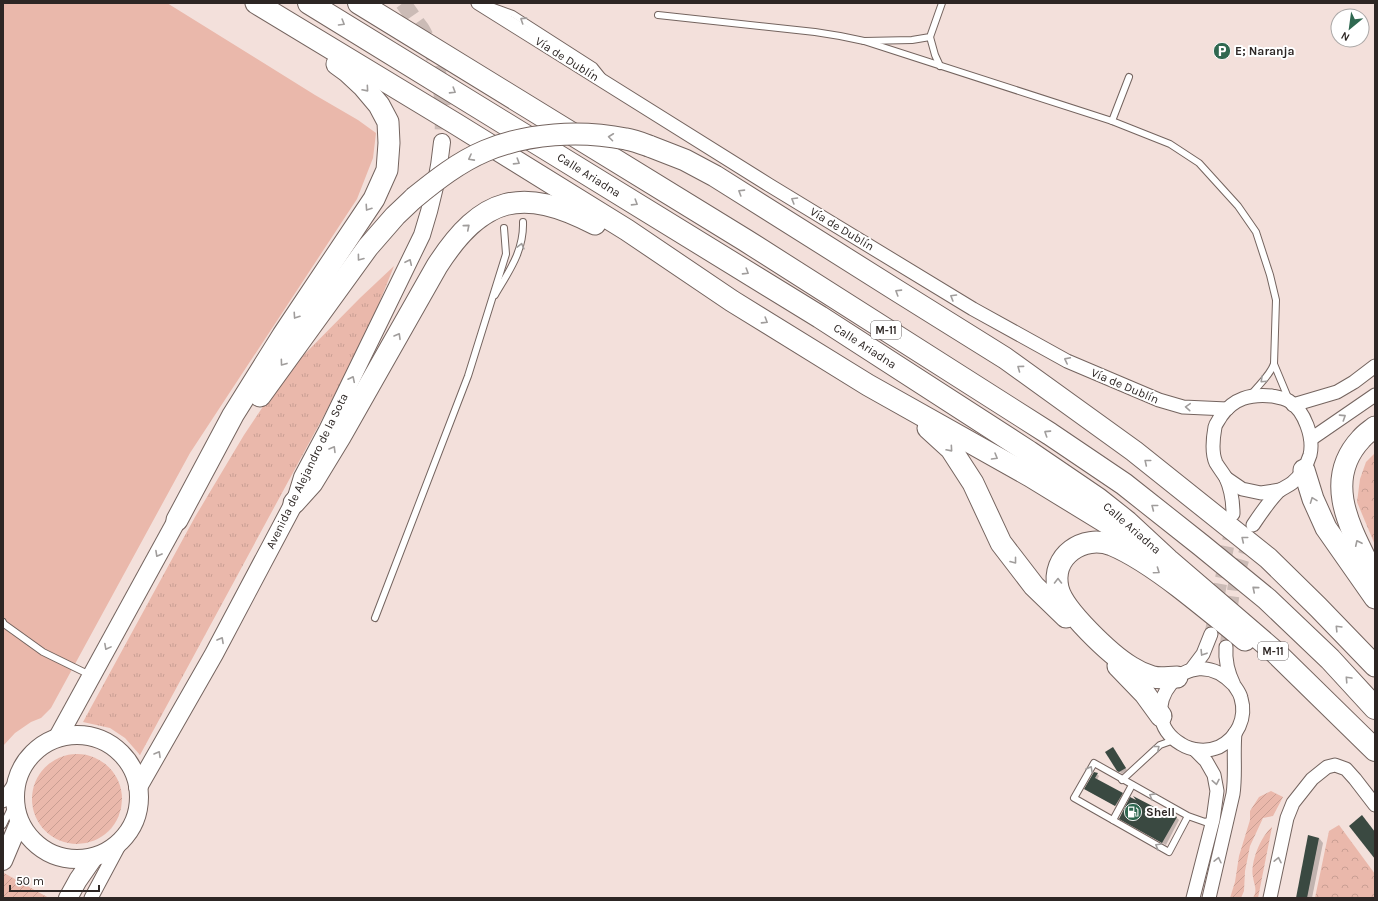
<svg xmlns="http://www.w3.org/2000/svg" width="1378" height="901" font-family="Karla,sans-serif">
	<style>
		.grass { fill: url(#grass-tufts) }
		.forest { fill: url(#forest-crowns) }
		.garden { fill: url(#garden-furrows) }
		.pitch { fill: #eab8ab }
		.shadow { fill: #0003 }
		.building { fill: #3a4941 }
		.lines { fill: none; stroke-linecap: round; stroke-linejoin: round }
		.minor-tunnel { stroke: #cbbbb6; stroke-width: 13; stroke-dasharray: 13 6; stroke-linecap: butt }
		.tertiary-tunnel { stroke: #cbbbb6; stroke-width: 16; stroke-dasharray: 16 8; stroke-linecap: butt }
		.service-casing { stroke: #74645f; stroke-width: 8 }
		.minor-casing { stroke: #74645f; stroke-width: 15 }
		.tertiary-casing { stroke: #74645f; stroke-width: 18 }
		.secondary-casing { stroke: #74645f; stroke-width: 20 }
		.trunk-casing { stroke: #74645f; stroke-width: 23 }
		.motorway-casing { stroke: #74645f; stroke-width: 24 }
		.service { stroke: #fff; stroke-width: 6 }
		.minor { stroke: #fff; stroke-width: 13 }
		.tertiary { stroke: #fff; stroke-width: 16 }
		.secondary { stroke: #fff; stroke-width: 18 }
		.trunk { stroke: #fff; stroke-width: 21 }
		.motorway { stroke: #fff; stroke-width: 22 }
		.trunk-bridge-casing { stroke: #74645f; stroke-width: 23; stroke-linecap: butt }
		.trunk-bridge { stroke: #fff; stroke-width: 21 }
		.oneway { stroke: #a09d9c }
		.labels { text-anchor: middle; stroke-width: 4; stroke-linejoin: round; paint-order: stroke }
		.shield { fill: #fff; stroke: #6c6766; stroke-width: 1 }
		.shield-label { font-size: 11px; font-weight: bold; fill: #2d2624 }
		.poi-label { font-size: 12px; font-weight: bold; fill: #2d2624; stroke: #fff; text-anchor: start }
		.street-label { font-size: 12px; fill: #2d2624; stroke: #fff }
	</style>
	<defs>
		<pattern id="grass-tufts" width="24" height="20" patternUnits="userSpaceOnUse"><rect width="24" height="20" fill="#eab8ab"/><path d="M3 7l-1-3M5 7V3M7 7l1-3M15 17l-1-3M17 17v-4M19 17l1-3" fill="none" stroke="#c99e93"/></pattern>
		<pattern id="forest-crowns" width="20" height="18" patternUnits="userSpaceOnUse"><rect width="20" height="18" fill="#eab8ab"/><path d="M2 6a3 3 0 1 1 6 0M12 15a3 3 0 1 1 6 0" fill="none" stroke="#c99e93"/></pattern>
		<pattern id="garden-furrows" width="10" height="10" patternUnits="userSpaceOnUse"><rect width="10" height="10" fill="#eab8ab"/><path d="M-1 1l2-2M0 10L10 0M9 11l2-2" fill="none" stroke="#c99e93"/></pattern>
	</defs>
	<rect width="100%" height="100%" fill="#f3e0db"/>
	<!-- grass -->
	<path class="grass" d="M394,266L374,316L328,408L140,755L125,738L110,728L83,722L195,517L244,435L284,375L360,298Z"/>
	<!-- forest -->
	<g class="forest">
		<path d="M1375,453V545L1357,502L1360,479L1366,462Z"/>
		<path d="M1339,825L1375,874V898H1315L1329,831Z"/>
	</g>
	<!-- garden -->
	<g class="garden">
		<circle cx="77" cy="799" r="45"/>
		<path d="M1271,791L1283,797L1273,816L1263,818L1250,846L1245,871L1244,891L1241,898H1230L1235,882L1239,856L1250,820V811L1259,797Z"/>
		<path d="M1272,827L1258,898H1253C1258,890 1254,885 1253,877C1250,862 1261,836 1272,827Z"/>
		<path d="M4,873L49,898H3Z"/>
	</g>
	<!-- pitch -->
	<path class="pitch" d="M3,3H167L315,95L358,120L376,133L373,158L357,199L190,453L51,708L41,718L31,722L15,733L3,746Z"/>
	<!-- shadow -->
	<g class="shadow">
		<path d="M1115,750L1127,770L1122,774L1118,770Z"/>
		<path d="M1097,774L1099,776L1097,780L1124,796L1118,807L1088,791Z"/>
		<path d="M1139,803L1176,817L1179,820L1166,845L1124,822Z"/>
		<path d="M1319,838L1323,843L1312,898H1297Z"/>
	</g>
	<!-- building -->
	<g class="building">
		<path d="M1113,747L1126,768L1119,772L1117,771L1105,752Z"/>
		<path d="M1094,772L1098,773L1095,778L1123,793L1115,806L1084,789Z"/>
		<path d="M1133,796L1162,811L1163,809L1177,817L1162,843L1119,819L1130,797L1136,800Z"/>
		<path d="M1362,815L1375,832V859L1349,826Z"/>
		<path d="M1308,835L1319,838L1307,898H1296Z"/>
	</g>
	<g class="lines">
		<!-- minor-tunnel -->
		<g class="minor-tunnel">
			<path d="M1211,634L1232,523"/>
			<path d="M1226,647L1234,587L1250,537"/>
		</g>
		<!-- tertiary-tunnel -->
		<path class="tertiary-tunnel" d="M403,3C409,11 415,20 421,28C441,61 445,104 442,142"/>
		<defs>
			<g id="service">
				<path d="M491,6L513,14L594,66L602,76"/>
				<path d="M658,15L815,32L840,36L864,41L912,40L930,37L942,3"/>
				<path d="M930,37L935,55L940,66"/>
				<path d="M864,41L1112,121L1170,144L1199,163L1238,206L1256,232L1270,275L1276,300L1274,364C1269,377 1258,385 1250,396"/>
				<path d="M1112,121L1129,77"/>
				<path d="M495,295C509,271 524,251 523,222"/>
				<path d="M1274,364L1289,400"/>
				<path d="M375,618L468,376L506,254L504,228"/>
				<path d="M3,622L4,624L43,652L90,675"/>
				<path d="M1122,780L1160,745L1174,740"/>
				<path d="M1188,816L1169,852L1074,798L1094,763L1188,816L1205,822L1213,820"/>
				<path d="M1113,820L1132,785"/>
				<path d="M3,825L14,802"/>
			</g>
			<g id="minor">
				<path d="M478,3L769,185L973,309L1067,361L1159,400L1183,407L1227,409"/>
				<path d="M1293,405L1337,392L1354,382L1375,366"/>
				<path d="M1311,439L1375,395"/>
				<path d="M1226,478L1242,489L1261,493L1280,490"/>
				<path d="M1233,514C1233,501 1231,489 1226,478C1223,473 1219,468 1216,463C1211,452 1213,438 1215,427C1216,423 1219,420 1221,416C1234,398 1250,394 1272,396C1277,397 1284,398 1289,401C1305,411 1314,438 1310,455C1307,465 1300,477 1292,483C1288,486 1283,488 1279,491C1269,501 1261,513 1253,525"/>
				<path d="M1226,647C1225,660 1228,673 1234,685C1237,690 1240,693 1241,698C1247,718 1237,738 1219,747C1207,752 1192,751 1181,744C1129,713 1188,635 1234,685"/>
				<path d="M1191,670L1203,654L1211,634"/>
				<path d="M3,801L15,783"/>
				<path d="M91,898L122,840"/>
				<path d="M1193,898L1213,820L1217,791L1214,775L1206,761L1195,750"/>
				<path d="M1209,898L1233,794C1236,774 1233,754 1235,733"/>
				<path d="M1270,898L1287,818L1293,803L1312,779L1327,767L1335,765L1346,769L1355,779L1375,805"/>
			</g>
			<path id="tertiary" d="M295,500L302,477L327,430L422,235C432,204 439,174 442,142"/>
			<g id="secondary">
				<circle cx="77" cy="797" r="62"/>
				<path d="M58,737L177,520"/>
				<path d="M138,787L214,654L294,503"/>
				<path d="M3,861L19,823"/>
				<path d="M68,898L78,880L94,857"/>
			</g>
			<g id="trunk">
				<path d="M256,3L456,124L627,230L732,301L868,385L1030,476L1146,547"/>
				<path d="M649,146L685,160L715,176L896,290L1005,358L1134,451L1268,558L1318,607L1375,666"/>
				<path d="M260,396L368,247L395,216L414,198"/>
				<path d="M1375,427C1370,431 1365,434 1361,439C1320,483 1354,534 1375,578"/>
				<path d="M928,428L951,449L973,483L1001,543L1034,586L1066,617"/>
				<path d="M1304,470L1313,499L1326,528L1375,598"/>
				<path d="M294,503L312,483L340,437L437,266C482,196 522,186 595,224"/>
				<path d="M177,520L233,415L283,335L374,199L387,170L389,143L388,122L379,105L363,86L348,72L337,64"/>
				<path d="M1118,666L1145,694L1161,716"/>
				<path d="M1177,677C1169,677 1161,679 1153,677C1146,675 1137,671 1131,667C1111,655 1063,610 1058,588C1051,556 1083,534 1112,545C1136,555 1158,571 1179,587C1201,604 1223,622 1245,640"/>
			</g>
			<g id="motorway">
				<path d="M309,3L820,317L1029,452L1098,499L1127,522L1168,560L1275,652L1375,750"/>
				<path d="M359,3L745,240L1050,434L1124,484L1201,545L1267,599L1330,659L1375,708"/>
			</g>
		</defs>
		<!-- service casing -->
		<use href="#service" class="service-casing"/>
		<!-- minor casing -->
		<use href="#minor" class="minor-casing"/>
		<!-- tertiary casing -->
		<use href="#tertiary" class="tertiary-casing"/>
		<!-- secondary casing -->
		<use href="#secondary" class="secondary-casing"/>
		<!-- trunk casing -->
		<use href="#trunk" class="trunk-casing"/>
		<!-- motorway casing -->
		<use href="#motorway" class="motorway-casing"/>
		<!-- service -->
		<use href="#service" class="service"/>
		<!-- minor -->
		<use href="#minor" class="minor"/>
		<!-- tertiary -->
		<use href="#tertiary" class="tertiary"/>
		<!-- secondary -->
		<use href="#secondary" class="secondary"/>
		<!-- trunk -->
		<use href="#trunk" class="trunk"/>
		<!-- motorway -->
		<use href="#motorway" class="motorway"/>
		<defs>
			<path id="trunk-bridge" d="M414,198C436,180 459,162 485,151C528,133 580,130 626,139C633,140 641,143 649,146"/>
		</defs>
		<!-- trunk-bridge casing -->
		<use href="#trunk-bridge" class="trunk-bridge-casing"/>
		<!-- trunk-bridge -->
		<use href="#trunk-bridge" class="trunk-bridge"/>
	</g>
	<!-- one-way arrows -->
	<defs><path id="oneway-chevron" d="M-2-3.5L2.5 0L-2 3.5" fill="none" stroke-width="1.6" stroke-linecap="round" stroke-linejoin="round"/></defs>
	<g class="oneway">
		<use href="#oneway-chevron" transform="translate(523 20) rotate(-147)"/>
		<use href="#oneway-chevron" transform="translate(342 23) rotate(31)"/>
		<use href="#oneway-chevron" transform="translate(366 89) rotate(49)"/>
		<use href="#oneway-chevron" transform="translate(453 91) rotate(32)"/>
		<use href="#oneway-chevron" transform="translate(611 137) rotate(-173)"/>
		<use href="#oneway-chevron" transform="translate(471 158) rotate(152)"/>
		<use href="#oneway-chevron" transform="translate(517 162) rotate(32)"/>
		<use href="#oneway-chevron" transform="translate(741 192) rotate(-148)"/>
		<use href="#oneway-chevron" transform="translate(794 200) rotate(-149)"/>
		<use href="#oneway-chevron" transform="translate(635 203) rotate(32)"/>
		<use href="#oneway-chevron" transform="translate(368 208) rotate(124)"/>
		<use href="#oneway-chevron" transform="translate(467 227) rotate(-40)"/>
		<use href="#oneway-chevron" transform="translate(521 246) rotate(-76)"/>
		<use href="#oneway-chevron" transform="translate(360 258) rotate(127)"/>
		<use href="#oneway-chevron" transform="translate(409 262) rotate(-65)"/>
		<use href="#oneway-chevron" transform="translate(746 272) rotate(32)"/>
		<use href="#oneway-chevron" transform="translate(898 292) rotate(-148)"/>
		<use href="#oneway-chevron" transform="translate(953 297) rotate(-149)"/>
		<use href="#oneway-chevron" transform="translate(296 316) rotate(124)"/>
		<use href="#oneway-chevron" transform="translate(765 321) rotate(32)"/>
		<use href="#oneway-chevron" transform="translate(398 336) rotate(-60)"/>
		<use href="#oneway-chevron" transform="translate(1067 360) rotate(-153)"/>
		<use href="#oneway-chevron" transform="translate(283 363) rotate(126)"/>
		<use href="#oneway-chevron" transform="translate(1020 368) rotate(-144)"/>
		<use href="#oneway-chevron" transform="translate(352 379) rotate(-64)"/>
		<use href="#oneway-chevron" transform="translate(1263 380) rotate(137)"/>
		<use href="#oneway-chevron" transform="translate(1188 407) rotate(-176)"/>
		<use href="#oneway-chevron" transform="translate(1343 417) rotate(-33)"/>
		<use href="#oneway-chevron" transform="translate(1047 433) rotate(-147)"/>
		<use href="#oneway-chevron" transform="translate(333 449) rotate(-59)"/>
		<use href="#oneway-chevron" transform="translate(950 449) rotate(49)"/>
		<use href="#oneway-chevron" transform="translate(995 457) rotate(30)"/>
		<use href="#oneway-chevron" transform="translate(1147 462) rotate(-141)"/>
		<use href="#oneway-chevron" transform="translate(1313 500) rotate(-111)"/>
		<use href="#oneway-chevron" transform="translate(1154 507) rotate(-142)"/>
		<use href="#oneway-chevron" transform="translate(1244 539) rotate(-141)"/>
		<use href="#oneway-chevron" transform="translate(1358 543) rotate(-115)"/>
		<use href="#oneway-chevron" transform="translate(158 554) rotate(119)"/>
		<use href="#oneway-chevron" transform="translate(1014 561) rotate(52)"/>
		<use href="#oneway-chevron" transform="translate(1157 571) rotate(35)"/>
		<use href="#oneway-chevron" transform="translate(1058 581) rotate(-90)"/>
		<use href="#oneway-chevron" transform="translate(1255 589) rotate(-140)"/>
		<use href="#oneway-chevron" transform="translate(1338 628) rotate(-134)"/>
		<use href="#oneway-chevron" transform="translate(221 640) rotate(-61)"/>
		<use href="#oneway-chevron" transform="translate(107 647) rotate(118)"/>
		<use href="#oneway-chevron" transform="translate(1203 653) rotate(122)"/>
		<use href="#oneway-chevron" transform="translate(1348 679) rotate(-133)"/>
		<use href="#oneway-chevron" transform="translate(1157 748) rotate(-39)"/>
		<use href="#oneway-chevron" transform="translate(158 754) rotate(-60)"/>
		<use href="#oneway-chevron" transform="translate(1090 769) rotate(-61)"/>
		<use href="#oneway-chevron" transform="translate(1216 782) rotate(79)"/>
		<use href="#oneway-chevron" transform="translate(1152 796) rotate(-151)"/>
		<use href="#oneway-chevron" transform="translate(1158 846) rotate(-150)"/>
		<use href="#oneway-chevron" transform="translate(1218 860) rotate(-77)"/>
		<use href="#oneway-chevron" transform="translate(1278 860) rotate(-78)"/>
	</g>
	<!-- icons -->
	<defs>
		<symbol id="parking-disc" viewBox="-11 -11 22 22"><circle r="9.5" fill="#2f6850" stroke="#fff"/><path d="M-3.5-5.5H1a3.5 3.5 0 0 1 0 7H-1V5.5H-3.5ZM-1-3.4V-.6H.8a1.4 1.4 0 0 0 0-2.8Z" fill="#fff"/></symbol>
		<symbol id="fuel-disc" viewBox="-11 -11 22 22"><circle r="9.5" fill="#2f6850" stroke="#fff"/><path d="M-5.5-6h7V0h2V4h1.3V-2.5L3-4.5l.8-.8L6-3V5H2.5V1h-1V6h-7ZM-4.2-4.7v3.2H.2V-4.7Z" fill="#fff"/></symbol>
	</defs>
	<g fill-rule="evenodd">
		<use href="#parking-disc" x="1212" y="41" width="20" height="20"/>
		<use href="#fuel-disc" x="1123" y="802" width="20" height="20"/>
	</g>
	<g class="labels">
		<!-- shield labels -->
		<g class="shield">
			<rect x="871" y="321" width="30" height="18" rx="3"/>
			<rect x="1258" y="642" width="30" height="18" rx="3"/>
		</g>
		<g class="shield-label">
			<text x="886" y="334">M-11</text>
			<text x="1273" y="655">M-11</text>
		</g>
		<!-- poi labels -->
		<g class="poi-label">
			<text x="1235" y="55">E; Naranja</text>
			<text x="1146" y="816">Shell</text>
		</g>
		<!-- street labels -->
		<g class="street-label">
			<text transform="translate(567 59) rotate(32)" y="4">Vía de Dublín</text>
			<text transform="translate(589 175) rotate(32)" y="4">Calle Ariadna</text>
			<text transform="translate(842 229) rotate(31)" y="4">Vía de Dublín</text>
			<text transform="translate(865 346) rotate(33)" y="4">Calle Ariadna</text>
			<text transform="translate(1125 386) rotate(23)" y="4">Vía de Dublín</text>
			<text transform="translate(307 471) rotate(-64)" y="4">Avenida de Alejandro de la Sota</text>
			<text transform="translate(1132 528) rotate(41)" y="4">Calle Ariadna</text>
		</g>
	</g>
	<!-- border -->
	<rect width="1378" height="901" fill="none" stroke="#2d2624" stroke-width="8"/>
	<!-- north arrow -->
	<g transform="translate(1350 28) rotate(209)"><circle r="19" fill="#ffffff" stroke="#aba8a7"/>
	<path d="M0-3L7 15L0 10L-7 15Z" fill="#2f6850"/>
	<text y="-6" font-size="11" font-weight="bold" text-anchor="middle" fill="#2d2624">N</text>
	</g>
	<!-- scale -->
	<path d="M10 885v6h89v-6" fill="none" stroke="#2d2624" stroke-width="2"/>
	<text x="16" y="885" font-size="12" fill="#2d2624" stroke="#ffffff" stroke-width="3" paint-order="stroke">50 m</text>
</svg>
